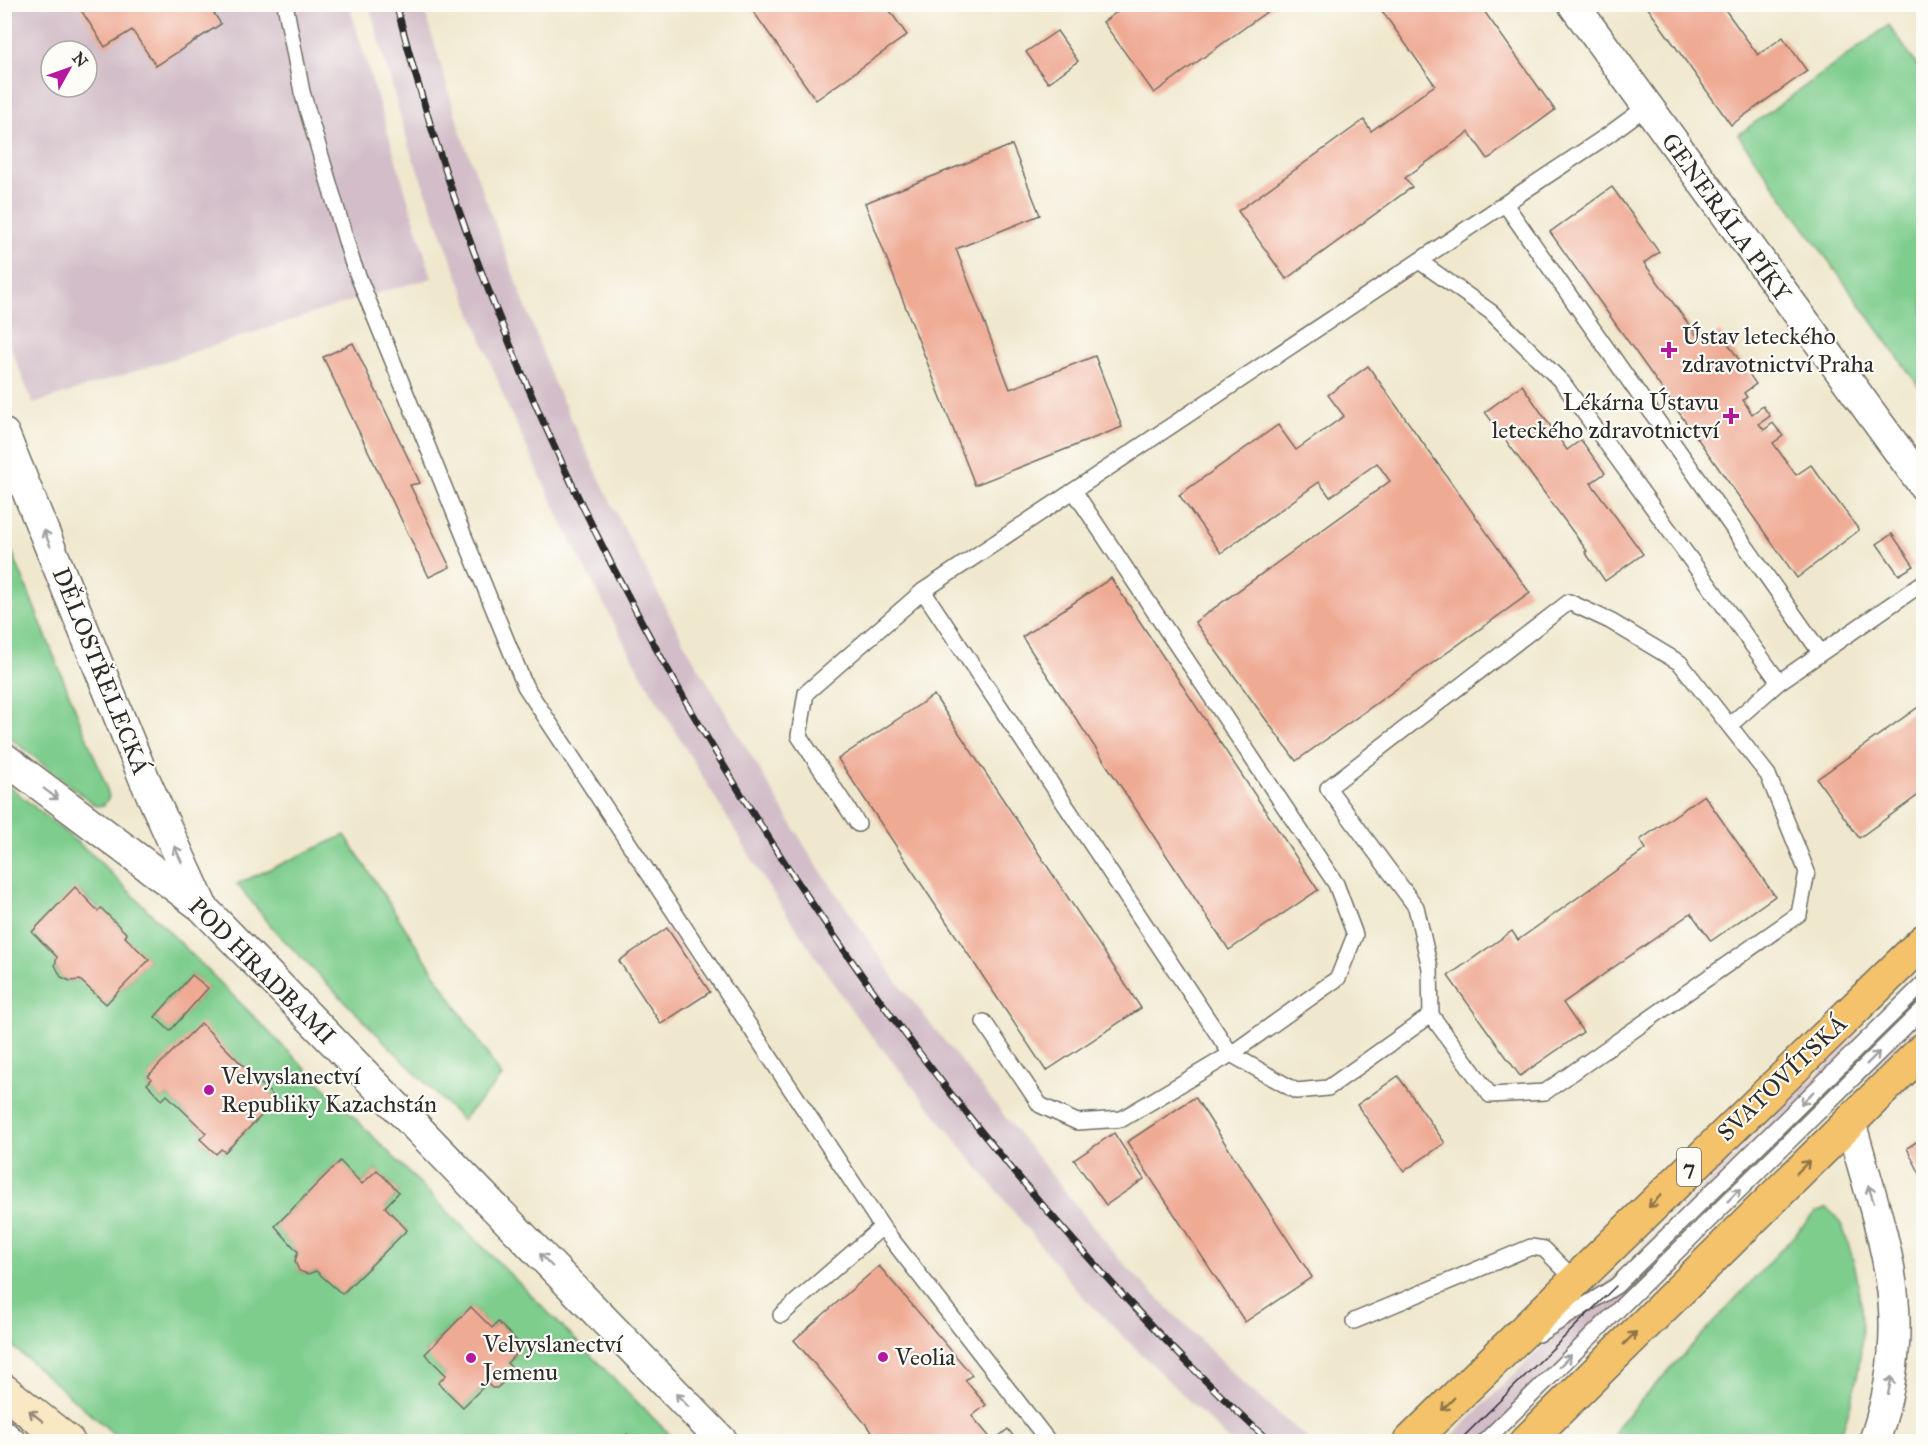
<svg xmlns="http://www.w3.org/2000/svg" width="1928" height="1446" font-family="'IM FELL Great Primer',serif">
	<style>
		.industrial { fill: #d2bdc8; fill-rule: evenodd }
		.green { fill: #7ecd8d; stroke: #547c5c; stroke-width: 1.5; fill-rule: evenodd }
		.building { fill: #efaa94 }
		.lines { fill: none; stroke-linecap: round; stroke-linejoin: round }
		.lane-casing { stroke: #706d64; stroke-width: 18 }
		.street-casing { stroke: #706d64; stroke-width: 33 }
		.secondary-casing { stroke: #706d64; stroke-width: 36 }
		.primary-casing { stroke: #706d64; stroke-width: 36 }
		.lane { stroke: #fff; stroke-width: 15 }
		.street { stroke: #fff; stroke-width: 30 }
		.secondary { stroke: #fae7c3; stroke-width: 33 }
		.primary { stroke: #f3c26a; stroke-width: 33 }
		.tram { stroke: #2b2b2b; stroke-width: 1.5 }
		.rail-casing { stroke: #2b2b2b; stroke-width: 7 }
		.rail { stroke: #fdfcf7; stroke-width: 4.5; stroke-dasharray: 14; stroke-linecap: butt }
		.oneway { stroke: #a0a0a0 }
		.oneway2 { stroke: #8f764a }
		.oneway3 { stroke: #928977 }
		.poi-dot { fill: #b5179e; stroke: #fdfcf7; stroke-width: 2 }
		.labels { text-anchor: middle; stroke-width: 4.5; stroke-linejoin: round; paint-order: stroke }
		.shield { fill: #fdfcf7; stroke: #6a6a68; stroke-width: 1.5 }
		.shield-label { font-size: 22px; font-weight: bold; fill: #2b2b2b }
		.street-label { font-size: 24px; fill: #2b2b2b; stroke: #fdfcf7 }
		.poi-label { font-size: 24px; fill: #2b2b2b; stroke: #fdfcf7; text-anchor: start }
	</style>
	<rect width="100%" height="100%" fill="#fdfcf7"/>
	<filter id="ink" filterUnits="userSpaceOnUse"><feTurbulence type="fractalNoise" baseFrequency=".0167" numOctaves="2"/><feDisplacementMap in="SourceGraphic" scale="12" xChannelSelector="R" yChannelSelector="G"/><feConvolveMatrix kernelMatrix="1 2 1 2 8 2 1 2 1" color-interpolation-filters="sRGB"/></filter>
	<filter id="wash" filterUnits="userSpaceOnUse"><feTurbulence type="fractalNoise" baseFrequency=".008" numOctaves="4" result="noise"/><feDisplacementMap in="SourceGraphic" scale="24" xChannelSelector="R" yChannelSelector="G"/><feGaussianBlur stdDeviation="1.35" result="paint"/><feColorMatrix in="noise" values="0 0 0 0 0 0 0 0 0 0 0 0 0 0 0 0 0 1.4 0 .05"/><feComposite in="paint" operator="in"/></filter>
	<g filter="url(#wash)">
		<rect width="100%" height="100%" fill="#f0e8ce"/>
		<!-- industrial -->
		<g class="industrial">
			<path d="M4,5H349L432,278L367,296L33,404L5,333ZM51,51H87V87H51Z"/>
			<path d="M369,5H423L461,133L554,383L618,517L683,641L812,858L898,983L1119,1259L1242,1382L1310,1441H1230L1080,1294L855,1015L768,886L637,667L571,541L506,403L410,150Z"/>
			<path d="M1923,970V1020L1496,1441L1446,1442Z"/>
		</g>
		<!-- green -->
		<g class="green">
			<path d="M1889,25L1923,74V392L1738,135Z"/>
			<path d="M5,534L105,783L109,797L104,805L96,806L5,734Z"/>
			<path d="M4,782L95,857L676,1441H635L627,1434L619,1442L122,1441L5,1340ZM75,888L127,933L125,937L149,960L106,1004L80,980C64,985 52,973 57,957L32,932ZM192,975L208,988L170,1030L155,1017ZM201,1024L277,1100L225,1152L221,1149L216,1154L200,1139L206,1133L167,1095L162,1100L147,1085L152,1079L149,1075ZM339,1161L362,1184L377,1170L399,1192L385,1207L407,1230L343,1294L316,1271L308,1274L299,1271L295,1261L298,1252L275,1225ZM471,1307L492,1328L498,1322L523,1347L507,1363L512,1374L497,1388H492L487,1383L463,1407L439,1383L446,1375L425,1353Z"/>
			<path d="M345,835L502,1077L462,1120L276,932L237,884Z"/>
			<path d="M1826,1208C1841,1218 1844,1230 1849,1247C1871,1311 1863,1380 1838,1441H1613L1619,1424L1815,1213Z"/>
		</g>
		<g id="blocks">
			<!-- building -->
			<g class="building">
				<path d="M77,4H208L221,24L156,66L132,30L105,47Z"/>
				<path d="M748,4H885L907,35L816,100Z"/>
				<path d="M1377,4H1479L1555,110L1488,159L1469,132L1405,178L1412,187L1286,279L1238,211L1364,120L1371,131L1435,85Z"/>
				<path d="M1645,4H1721L1758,55L1783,37L1807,71L1731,125Z"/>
				<path d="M1127,5H1276L1154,93L1103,22Z"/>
				<path d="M1057,31L1078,61L1048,83L1026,52Z"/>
				<path d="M1012,145L1040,215L956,249L1010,389L1095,356L1122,427L975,485L865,203Z"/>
				<path d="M1612,187L1659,252L1644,263L1700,340L1704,337L1707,341L1720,332L1756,384L1744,393L1747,397L1743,400L1752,414L1763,406L1770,416L1759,424L1764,430L1773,423L1783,436L1773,443L1796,475L1811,465L1859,530L1797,578L1550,232Z"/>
				<path d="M353,343L420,483L410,485L450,567L429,577L323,357Z"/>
				<path d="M1368,366L1530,593L1296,761L1195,622L1390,481L1377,463L1330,497L1319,482L1221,553L1179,495L1278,425L1296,450L1344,416L1328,395Z"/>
				<path d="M1522,385L1567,450L1581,440L1605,473L1591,483L1643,554L1605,581L1585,552L1587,551L1485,412Z"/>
				<path d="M1892,534L1914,566L1899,575L1877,544Z"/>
				<path d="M1111,578L1318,890L1229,950L1022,637Z"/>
				<path d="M934,695L1141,1008L1046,1071L838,759Z"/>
				<path d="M1924,703V791L1859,838L1817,779Z"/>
				<path d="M1704,795L1775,896L1711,941L1691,913L1563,1003L1583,1032L1520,1076L1448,976L1512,931L1518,940L1646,849L1640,840Z"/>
				<path d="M75,887L98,911L101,908L127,934L125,937L149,960L106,1004L80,980L70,981L61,977L55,965L57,957L32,932Z"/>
				<path d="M667,928L710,992L661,1024L619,961Z"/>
				<path d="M192,975L208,988L170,1031L155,1017Z"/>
				<path d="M201,1023L277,1100L225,1152L221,1149L216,1154L200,1139L206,1133L167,1095L162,1100L147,1084L152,1079L148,1076Z"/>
				<path d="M1398,1076L1445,1143L1404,1171L1357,1105Z"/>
				<path d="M1195,1097L1312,1277L1245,1322L1127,1142Z"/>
				<path d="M1114,1133L1144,1179L1106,1205L1074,1160Z"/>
				<path d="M1924,1137V1182L1907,1148Z"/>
				<path d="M340,1161L362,1184L377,1170L399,1192L385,1207L407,1230L342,1294L316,1271L308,1274L299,1271L295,1261L298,1252L275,1226Z"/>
				<path d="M879,1266L972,1375L965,1380L986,1405L972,1416L993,1441L1008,1429L1018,1442H881L794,1340Z"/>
				<path d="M471,1307L492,1328L498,1322L523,1347L507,1363L512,1368V1374L497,1388H492L487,1383L463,1407L438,1383L446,1375L425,1354Z"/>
				<path d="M627,1434L635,1442H619Z"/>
			</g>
		</g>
	</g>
	<g filter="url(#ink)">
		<use href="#blocks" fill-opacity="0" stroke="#706d64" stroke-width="1.5"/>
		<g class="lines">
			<defs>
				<g id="lane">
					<path d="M285,4L302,92L352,261L525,686L882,1227L1049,1442"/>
					<path d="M1505,204L1820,652"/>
					<path d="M1419,261L1491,312L1562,382L1779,682"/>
					<path d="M1569,602L1610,621L1680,663L1768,775L1807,872L1799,914L1545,1092L1490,1095L1431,1015L1430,968L1416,907L1328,788Z"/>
					<path d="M1730,725L1779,682L1924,582"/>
					<path d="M858,824L799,736L806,693L923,591"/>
					<path d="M1431,1015L1328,1088L1296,1091L1231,1054L923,591L1608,135L1646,107"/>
					<path d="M984,1022L1040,1105L1077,1122L1122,1119L1231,1054L1338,978L1355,935L1336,884L1074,491"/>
					<path d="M781,1315L882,1227"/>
					<path d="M1354,1321L1531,1247L1544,1249L1574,1279"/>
					<path d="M1539,1334L1616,1286L1924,983"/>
					<path d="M4,1426L22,1442"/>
					<path d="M1484,1442L1924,1008"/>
				</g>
				<g id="street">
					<path d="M1573,4L1924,486"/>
					<path d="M4,434L144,778L201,904"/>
					<path d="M4,758L202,907L723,1442"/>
					<path d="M1850,1121C1883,1242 1918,1315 1874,1442"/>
				</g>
				<path id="secondary" d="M4,1391L68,1442"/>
				<g id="primary">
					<path d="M1410,1442L1924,941"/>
					<path d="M1526,1442L1924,1049"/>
				</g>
			</defs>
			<!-- lane casing -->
			<use href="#lane" class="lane-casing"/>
			<!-- street casing -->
			<use href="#street" class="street-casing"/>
			<!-- secondary casing -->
			<use href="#secondary" class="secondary-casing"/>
			<!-- primary casing -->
			<use href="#primary" class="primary-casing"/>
			<!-- lane -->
			<use href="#lane" class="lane"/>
			<!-- street -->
			<use href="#street" class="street"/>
			<!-- secondary -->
			<use href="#secondary" class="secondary"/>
			<!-- primary -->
			<use href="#primary" class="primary"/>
			<!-- tram -->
			<path class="tram" d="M1458,1442L1616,1286"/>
			<defs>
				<path id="rail" d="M396,4C505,427 737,842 1017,1175C1096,1269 1179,1359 1270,1442"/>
			</defs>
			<!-- rail casing -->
			<use href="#rail" class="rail-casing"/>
			<!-- rail -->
			<use href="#rail" class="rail"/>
		</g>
		<!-- one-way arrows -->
		<defs><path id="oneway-shaft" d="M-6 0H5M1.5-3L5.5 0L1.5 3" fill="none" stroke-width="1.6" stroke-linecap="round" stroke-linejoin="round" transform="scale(1.5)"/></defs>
		<g class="oneway">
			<use href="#oneway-shaft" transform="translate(47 538) rotate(-112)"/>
			<use href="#oneway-shaft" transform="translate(51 794) rotate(37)"/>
			<use href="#oneway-shaft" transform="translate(178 854) rotate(-114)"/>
			<use href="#oneway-shaft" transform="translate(1873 1058) rotate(-45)"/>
			<use href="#oneway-shaft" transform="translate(1807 1098) rotate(135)"/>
			<use href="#oneway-shaft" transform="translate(1871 1194) rotate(-107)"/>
			<use href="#oneway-shaft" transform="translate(1734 1195) rotate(-45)"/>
			<use href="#oneway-shaft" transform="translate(546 1260) rotate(-134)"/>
			<use href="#oneway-shaft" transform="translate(1565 1361) rotate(-45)"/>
			<use href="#oneway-shaft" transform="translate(1890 1385) rotate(-78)"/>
			<use href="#oneway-shaft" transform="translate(682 1400) rotate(-134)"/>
		</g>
		<g class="oneway2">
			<use href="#oneway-shaft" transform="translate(1803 1167) rotate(-45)"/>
			<use href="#oneway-shaft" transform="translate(1655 1201) rotate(136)"/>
			<use href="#oneway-shaft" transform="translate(1630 1338) rotate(-45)"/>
			<use href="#oneway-shaft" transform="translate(1448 1404) rotate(135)"/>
		</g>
		<use class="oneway3" href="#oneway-shaft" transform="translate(36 1416) rotate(-141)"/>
	</g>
	<!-- markers -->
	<g class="poi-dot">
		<path d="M1666 341h6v6h6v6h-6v6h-6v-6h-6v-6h6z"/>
		<path d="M1728 407h6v6h6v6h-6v6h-6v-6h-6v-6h6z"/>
		<circle cx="209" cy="1090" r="6"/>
		<circle cx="883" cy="1357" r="6"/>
		<circle cx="471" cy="1358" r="6"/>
	</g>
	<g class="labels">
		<!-- shield labels -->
		<rect class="shield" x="1677" y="1148" width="24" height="38" rx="4.5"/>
		<g class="shield-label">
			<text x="1689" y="1175">7</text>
		</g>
		<!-- street labels -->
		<g class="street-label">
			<text transform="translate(1726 217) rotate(54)" y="8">GENERÁLA PÍKY</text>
			<text transform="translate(101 671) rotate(68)" y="8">DĚLOSTŘELECKÁ</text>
			<text transform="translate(262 971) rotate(45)" y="8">POD HRADBAMI</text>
			<text transform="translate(1782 1078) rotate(-44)" y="8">SVATOVÍTSKÁ</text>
		</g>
		<!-- poi labels -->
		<g class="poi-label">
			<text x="1682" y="344">Ústav leteckého<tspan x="1682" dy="28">zdravotnictví Praha</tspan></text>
			<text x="1719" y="410" text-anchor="end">Lékárna Ústavu<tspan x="1719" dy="28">leteckého zdravotnictví</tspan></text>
			<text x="221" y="1084">Velvyslanectví<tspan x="221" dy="28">Republiky Kazachstán</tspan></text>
			<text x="483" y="1352">Velvyslanectví<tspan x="483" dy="28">Jemenu</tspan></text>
			<text x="895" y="1365">Veolia</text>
		</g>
	</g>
	<!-- margin -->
	<rect width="1928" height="1446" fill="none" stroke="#fdfcf7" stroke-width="24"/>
	<!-- north arrow -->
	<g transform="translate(69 69) rotate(50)"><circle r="28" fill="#fdfcf7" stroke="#a9a8a5" stroke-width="1.5"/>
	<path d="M0-4.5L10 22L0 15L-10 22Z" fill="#b5179e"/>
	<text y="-9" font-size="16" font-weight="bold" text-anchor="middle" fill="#2b2b2b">N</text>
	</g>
</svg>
